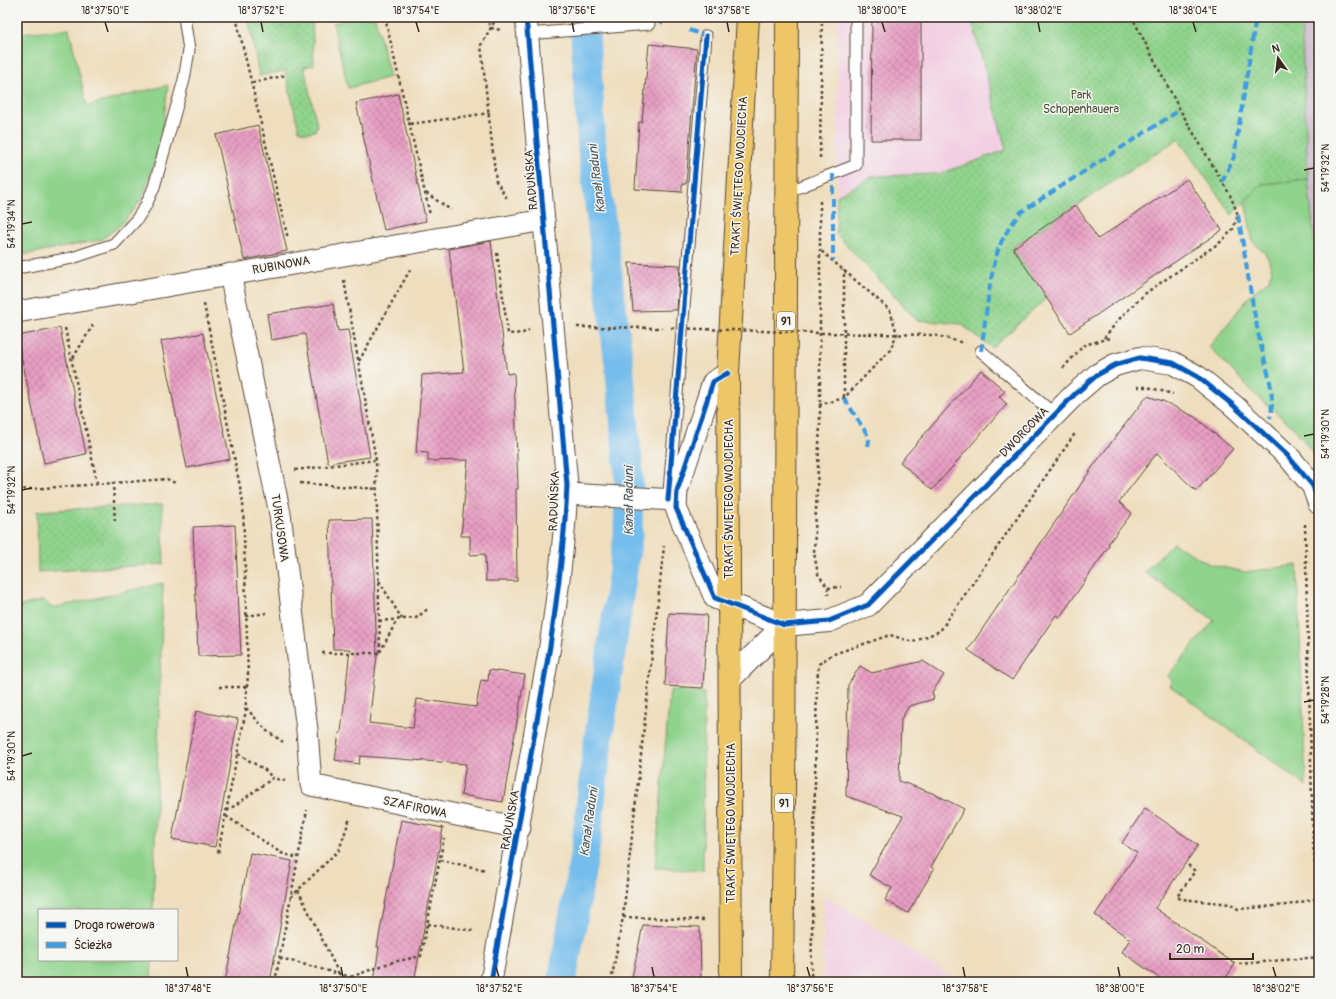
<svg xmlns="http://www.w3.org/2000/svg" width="1336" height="999" font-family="Pangolin,sans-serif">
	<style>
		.built { fill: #f2cfe2 }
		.railway { fill: #cfbdd0 }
		.green { fill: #8fd38c; stroke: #657e55 }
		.park { fill: url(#park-dots); stroke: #657e55 }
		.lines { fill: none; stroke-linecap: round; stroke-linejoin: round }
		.canal { stroke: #74bdec; stroke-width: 29 }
		.building { fill: url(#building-cross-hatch) }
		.service-casing { stroke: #564536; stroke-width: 13 }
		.minor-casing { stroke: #564536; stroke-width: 23 }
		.tertiary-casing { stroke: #564536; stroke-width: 24 }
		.primary-casing { stroke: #564536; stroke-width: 24 }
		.path { stroke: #564536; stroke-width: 2.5; stroke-dasharray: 3 3; stroke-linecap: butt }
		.service { stroke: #fff; stroke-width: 11 }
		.minor { stroke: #fff; stroke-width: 21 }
		.tertiary { stroke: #fff; stroke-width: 22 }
		.primary { stroke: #ecc669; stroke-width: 22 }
		.path-bridge { stroke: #564536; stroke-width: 2.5; stroke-dasharray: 3 3; stroke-linecap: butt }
		.quiet { stroke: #3f9ce0; stroke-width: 4; stroke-dasharray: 8 4; stroke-linecap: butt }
		.cycleway-casing { stroke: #f6f6f2; stroke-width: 8 }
		.cycleway { stroke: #0057b8; stroke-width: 5 }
		.ticks { fill: none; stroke: #3b2a1e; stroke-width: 1.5 }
		.labels { text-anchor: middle; stroke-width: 3; stroke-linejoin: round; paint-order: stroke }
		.shield { fill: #f6f6f2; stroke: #73675e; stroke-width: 1 }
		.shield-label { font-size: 11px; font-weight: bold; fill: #3b2a1e }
		.park-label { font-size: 12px; fill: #50543a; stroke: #f6f6f2 }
		.street-label { font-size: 12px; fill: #3b2a1e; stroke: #f6f6f2 }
		.water-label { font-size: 13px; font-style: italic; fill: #4c565c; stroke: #f6f6f2 }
		.neatline { fill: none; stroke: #3b2a1e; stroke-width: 1.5 }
		.ticks-label { font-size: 10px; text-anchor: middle; fill: #3b2a1e }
	</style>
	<defs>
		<pattern id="park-dots" width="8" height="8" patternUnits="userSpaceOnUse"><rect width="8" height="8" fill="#8fd38c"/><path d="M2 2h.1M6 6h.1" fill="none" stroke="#7cb578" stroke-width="1.8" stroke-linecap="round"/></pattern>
		<pattern id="building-cross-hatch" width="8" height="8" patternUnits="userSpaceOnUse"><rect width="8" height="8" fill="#e89ec3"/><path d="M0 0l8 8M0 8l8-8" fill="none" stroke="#bd819e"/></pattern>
	</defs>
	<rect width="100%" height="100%" fill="#f6f6f2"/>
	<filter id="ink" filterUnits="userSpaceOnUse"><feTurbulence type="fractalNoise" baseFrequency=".025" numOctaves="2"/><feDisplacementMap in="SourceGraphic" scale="8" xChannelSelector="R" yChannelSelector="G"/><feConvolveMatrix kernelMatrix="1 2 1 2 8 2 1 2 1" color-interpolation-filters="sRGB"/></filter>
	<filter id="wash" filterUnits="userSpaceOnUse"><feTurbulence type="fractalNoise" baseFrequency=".012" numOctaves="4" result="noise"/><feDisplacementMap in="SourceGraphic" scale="16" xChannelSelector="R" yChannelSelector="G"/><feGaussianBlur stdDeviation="0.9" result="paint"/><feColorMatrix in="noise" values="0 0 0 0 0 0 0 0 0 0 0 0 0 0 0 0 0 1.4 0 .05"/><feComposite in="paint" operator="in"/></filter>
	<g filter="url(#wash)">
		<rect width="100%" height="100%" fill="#efdebe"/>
		<!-- built -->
		<g class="built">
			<path d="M838,17H971L1007,150L939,174L873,176L837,196Z"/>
			<path d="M824,895L959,982H823Z"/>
		</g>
		<!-- railway -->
		<path class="railway" d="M1301,17H1319V288L1308,179Z"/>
		<!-- green -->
		<g class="green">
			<path d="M359,17H375L390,77L348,88L333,23Z"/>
			<path d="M69,29L87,106L168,85L161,144L142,199L122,224L101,240L17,256V33Z"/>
			<path d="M1308,179L1319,288V461L1295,429L1258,397L1209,347L1253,292L1268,281L1272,271L1267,256L1253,242L1245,201L1262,184Z"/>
			<path d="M1173,543L1209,564L1245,572L1297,565L1306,786L1169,685L1172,680L1167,677L1214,620L1144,572Z"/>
			<path d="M163,583L153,910H39V960H152L151,982H17V607L44,600L52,608Z"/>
			<path d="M670,690L704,693L703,871L655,868Z"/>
		</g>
		<!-- park -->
		<g class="park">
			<path d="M248,17H312L314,65L304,67L317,125L315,131L306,133L299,130L285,71L259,76Z"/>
			<path d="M971,17H1301L1308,179L1262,184L1232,215L1178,139L1013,247L1047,298L992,348L961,324L917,320L836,234L837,196L873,176L939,174L1006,150Z"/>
			<path d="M162,504L164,564L38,572L37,511Z"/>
		</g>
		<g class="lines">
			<!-- canal -->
			<path class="canal" d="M562,982L586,844L596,756L628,536L629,474L619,364L592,148L584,17"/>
		</g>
		<g id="blocks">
			<!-- building -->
			<g class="building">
				<path d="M872,17H921V140H871Z"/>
				<path d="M649,44L697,49L686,184H682V192L635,189L639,122H642Z"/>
				<path d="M398,94L426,221L384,230L356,103Z"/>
				<path d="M258,125L287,251L244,260L216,135Z"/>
				<path d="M1187,179L1222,230L1070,333L1013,248L1076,205L1098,239Z"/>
				<path d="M491,241L507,374L514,373L518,489H516L517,581H486L485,554L470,555V536H461L468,460L428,461V453L416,452L422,375L464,372L449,249Z"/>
				<path d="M629,263L680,265L677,310L633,311Z"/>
				<path d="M333,304L338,331L348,330L370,457L328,463L305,334L271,340L267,314Z"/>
				<path d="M60,328L86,454L44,463L17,336Z"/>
				<path d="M203,333L230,459L187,468L161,341Z"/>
				<path d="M981,370L1005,391L999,397L1007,404L932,490L900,462Z"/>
				<path d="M1147,396L1163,401L1195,417L1233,449L1196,491L1157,453L1119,502L1132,513L1108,544L1109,546L1060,617L1056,615L1012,680L968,650L1094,465Z"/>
				<path d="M372,519L377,656L369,723L413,728L417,699L476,707L481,680L488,681L489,670L525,675L503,802L461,795L466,764L360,756L359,764L335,760L339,733H341L350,649H333L329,520Z"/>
				<path d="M235,525L241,655L198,656L193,527Z"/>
				<path d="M669,613L707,615L703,688L665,686Z"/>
				<path d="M923,661L944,675L932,692L934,699L909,706L901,719L899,781L935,794L964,809L931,867L934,869L908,913L885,900L892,888L869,875L903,816L846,796L848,685L860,666L872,673Z"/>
				<path d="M196,711L238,719L215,847L172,839Z"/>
				<path d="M1145,808L1198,845L1155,908L1235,964L1223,982H1165L1122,952L1130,939L1095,915L1137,853L1122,843Z"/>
				<path d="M401,820L443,828L414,982H374L379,947H377Z"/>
				<path d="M250,853L292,861L270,982H225Z"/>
				<path d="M643,925L700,927L701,982H631Z"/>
			</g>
		</g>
	</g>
	<g filter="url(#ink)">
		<use href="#blocks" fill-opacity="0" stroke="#564536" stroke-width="1"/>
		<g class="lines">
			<defs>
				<g id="service">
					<path d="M528,34L649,24"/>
					<path d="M787,192L856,165V17"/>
					<path d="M17,268L72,258L114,244L137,219L146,205L154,187L184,80L189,50L184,17"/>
					<path d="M981,351L1055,415"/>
					<path d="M669,492L706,36"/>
				</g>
				<g id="minor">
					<path d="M230,274L280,514L307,730L311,785L520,828"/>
					<path d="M17,312L544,220"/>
					<path d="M728,373L713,382L677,491L676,508L715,598L730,604"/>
					<path d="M567,494L676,500"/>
					<path d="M491,982L550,646C558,592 565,539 567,485L526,17"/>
				</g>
				<g id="tertiary">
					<path d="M730,604L784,625L829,621L868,605L1075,394L1097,375L1115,365L1140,358L1173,363L1198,377L1233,405L1288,456L1313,486L1319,503"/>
					<path d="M731,678L784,625"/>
				</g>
				<g id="primary">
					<path d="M731,982L728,373L748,17"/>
					<path d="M782,982L784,817L787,17"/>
				</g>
			</defs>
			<!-- service casing -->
			<use href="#service" class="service-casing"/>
			<!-- minor casing -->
			<use href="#minor" class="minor-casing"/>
			<!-- tertiary casing -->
			<use href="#tertiary" class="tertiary-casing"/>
			<!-- primary casing -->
			<use href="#primary" class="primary-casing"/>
			<!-- path -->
			<g class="path">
				<path d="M236,17L288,239"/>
				<path d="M385,17L430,215"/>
				<path d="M486,17L491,28L501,30"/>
				<path d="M497,17L481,45L496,181L508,200"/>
				<path d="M252,83L287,75"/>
				<path d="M410,124L490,113"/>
				<path d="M820,158L822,17"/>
				<path d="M426,193L451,210"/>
				<path d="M820,201V424L814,553L818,574L828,588V595"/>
				<path d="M497,253L508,334L523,333L529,330"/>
				<path d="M344,280L376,460L380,653"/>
				<path d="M204,304L243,502L248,674L245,715L218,853"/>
				<path d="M577,327L662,328"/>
				<path d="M65,328L97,483"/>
				<path d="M821,333L934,335L964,343"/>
				<path d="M1104,338L1121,317L1147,292L1222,241L1233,229L1238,215L1230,195L1180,110L1132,17"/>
				<path d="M73,358L93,325"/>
				<path d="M359,361L410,270"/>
				<path d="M1063,368L1084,345L1110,338"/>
				<path d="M1137,387H1147L1173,394"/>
				<path d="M844,397V270"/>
				<path d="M819,405L844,398L890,350L897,334L890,310L820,250"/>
				<path d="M295,470L376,460"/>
				<path d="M113,482L115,524"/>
				<path d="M300,483L377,489"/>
				<path d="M17,490L167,479L177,484"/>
				<path d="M17,500L21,490"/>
				<path d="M1305,524L1313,841L1319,911"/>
				<path d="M379,581L402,619"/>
				<path d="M828,588L841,587"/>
				<path d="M246,616L267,613"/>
				<path d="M379,621L416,618L429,608"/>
				<path d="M380,652L397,620"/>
				<path d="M322,653H380"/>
				<path d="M219,687H247"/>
				<path d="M246,708L267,731L283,742"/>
				<path d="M238,754L265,770L273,778"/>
				<path d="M227,811L273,778L286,781"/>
				<path d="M226,816L281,853L298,858"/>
				<path d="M440,860L486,870"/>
				<path d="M1188,865L1195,871L1177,897L1181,899L1231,904L1238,909L1288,905L1318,898"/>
				<path d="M298,890L339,974"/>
				<path d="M291,897L339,850L350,818"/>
				<path d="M623,917L706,920"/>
				<path d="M428,924L475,931"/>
				<path d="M280,958L351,977L356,982"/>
				<path d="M1239,964L1319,957"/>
				<path d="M351,977L389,963L421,956L444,838"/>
				<path d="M275,982L307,810"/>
				<path d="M611,982L623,917L664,546"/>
				<path d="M811,982L817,681L819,664L831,655L890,635L913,642L940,631L1076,432"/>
			</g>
			<!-- service -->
			<use href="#service" class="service"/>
			<!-- minor -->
			<use href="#minor" class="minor"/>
			<!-- tertiary -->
			<use href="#tertiary" class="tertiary"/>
			<!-- primary -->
			<use href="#primary" class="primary"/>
			<!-- path-bridge -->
			<path class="path-bridge" d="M671,328L821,333"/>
			<!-- quiet -->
			<g class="quiet">
				<path d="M661,24L662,17"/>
				<path d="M689,30L706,36"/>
				<path d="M833,174V260"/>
				<path d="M1222,182L1234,157L1256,17"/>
				<path d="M1238,215C1245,254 1250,293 1258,332C1263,361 1277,389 1270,418"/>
				<path d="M981,351C986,320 989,273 1000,245C1005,233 1013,222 1021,212L1180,110"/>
				<path d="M844,398L867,434L869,441L868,446"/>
			</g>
			<defs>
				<g id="cycleway">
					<path d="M728,373L713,382L677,491L676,508L715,598L784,625L829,621L868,605L1075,394L1097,375L1115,365L1140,358L1173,363L1198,377L1233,405L1288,456L1313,486L1319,503"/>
					<path d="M668,500L706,36"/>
					<path d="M491,982L550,646C558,592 565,539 567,485L526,17"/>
				</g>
			</defs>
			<!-- cycleway casing -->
			<use href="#cycleway" class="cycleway-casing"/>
			<!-- cycleway -->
			<use href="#cycleway" class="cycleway"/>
		</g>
	</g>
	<!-- ticks -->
	<path class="ticks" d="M105,22L108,32M261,22L263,32M416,22L419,32M572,22L574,32M727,22L729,32M882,22L885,32M1038,22L1040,32M1193,22L1196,32M1304,170L1314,168M22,224L32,222M1304,436L1314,434M22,490L32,488M1304,702L1314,700M22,756L32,753M186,967L188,977M341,967L343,977M496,967L499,977M652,967L654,977M807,967L810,977M963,967L965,977M1118,967L1120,977M1273,967L1276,977"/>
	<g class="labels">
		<!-- shield labels -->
		<g class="shield">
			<rect x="777" y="312" width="18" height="18" rx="3"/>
			<rect x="775" y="794" width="18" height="18" rx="3"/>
		</g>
		<g class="shield-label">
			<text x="786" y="325">91</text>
			<text x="784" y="807">91</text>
		</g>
		<!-- park labels -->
		<g class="park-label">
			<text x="1081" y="99">Park<tspan x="1081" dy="14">Schopenhauera</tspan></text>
		</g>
		<!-- street labels -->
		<g class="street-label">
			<text transform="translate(739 176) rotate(-87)" y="4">TRAKT ŚWIĘTEGO WOJCIECHA</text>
			<text transform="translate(531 180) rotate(-95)" y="4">RADUŃSKA</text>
			<text transform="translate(281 265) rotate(-10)" y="4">RUBINOWA</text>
			<text transform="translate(1024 432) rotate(-46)" y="4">DWORCOWA</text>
			<text transform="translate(729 499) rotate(-90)" y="4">TRAKT ŚWIĘTEGO WOJCIECHA</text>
			<text transform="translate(554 501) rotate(-88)" y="4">RADUŃSKA</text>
			<text transform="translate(280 528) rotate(82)" y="4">TURKUSOWA</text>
			<text transform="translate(415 807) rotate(12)" y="4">SZAFIROWA</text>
			<text transform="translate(510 820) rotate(-80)" y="4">RADUŃSKA</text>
			<text transform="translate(731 823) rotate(-90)" y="4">TRAKT ŚWIĘTEGO WOJCIECHA</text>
		</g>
		<!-- water labels -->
		<g class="water-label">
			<text transform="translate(596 179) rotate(-97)" y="5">Kanał Raduni</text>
			<text transform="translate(628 501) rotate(-90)" y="5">Kanał Raduni</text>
			<text transform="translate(588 822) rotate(-82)" y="5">Kanał Raduni</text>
		</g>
	</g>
	<!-- margin -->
	<rect width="1336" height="999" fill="none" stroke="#f6f6f2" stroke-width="44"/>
	<!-- legend -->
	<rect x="38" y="909" width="140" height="52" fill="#f6f6f2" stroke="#aba49d"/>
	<rect x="46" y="922" width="20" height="6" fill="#0057b8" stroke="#aba49d"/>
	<text x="74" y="929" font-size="12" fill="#3b2a1e">Droga rowerowa</text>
	<rect x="46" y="942" width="20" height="6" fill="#3f9ce0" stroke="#aba49d"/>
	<text x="74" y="949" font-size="12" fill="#3b2a1e">Ścieżka</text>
	<!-- north arrow -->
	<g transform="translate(1278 58) rotate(346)" stroke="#f6f6f2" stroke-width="3" paint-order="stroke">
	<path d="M0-3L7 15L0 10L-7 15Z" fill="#3b2a1e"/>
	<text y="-6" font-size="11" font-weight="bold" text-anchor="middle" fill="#3b2a1e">N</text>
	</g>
	<!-- scale -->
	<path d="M1170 953v6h83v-6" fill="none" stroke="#3b2a1e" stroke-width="2"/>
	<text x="1176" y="953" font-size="12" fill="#3b2a1e" stroke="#f6f6f2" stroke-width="3" paint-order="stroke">20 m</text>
	<rect x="22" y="22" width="1292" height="955" class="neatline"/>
	<g class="ticks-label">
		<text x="105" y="14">18°37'50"E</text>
		<text x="261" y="14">18°37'52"E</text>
		<text x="416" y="14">18°37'54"E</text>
		<text x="572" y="14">18°37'56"E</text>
		<text x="727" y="14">18°37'58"E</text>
		<text x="882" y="14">18°38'00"E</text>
		<text x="1038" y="14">18°38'02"E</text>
		<text x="1193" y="14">18°38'04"E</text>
		<text transform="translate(1325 168) rotate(-90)" y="4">54°19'32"N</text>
		<text transform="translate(11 224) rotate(-90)" y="4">54°19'34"N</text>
		<text transform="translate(1325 434) rotate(-90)" y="4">54°19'30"N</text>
		<text transform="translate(11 490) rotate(-90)" y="4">54°19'32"N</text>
		<text transform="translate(1325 700) rotate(-90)" y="4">54°19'28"N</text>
		<text transform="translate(11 756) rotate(-90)" y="4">54°19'30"N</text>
		<text x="188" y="992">18°37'48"E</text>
		<text x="343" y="992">18°37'50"E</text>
		<text x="499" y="992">18°37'52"E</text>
		<text x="654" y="992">18°37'54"E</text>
		<text x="810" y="992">18°37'56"E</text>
		<text x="965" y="992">18°37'58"E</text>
		<text x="1120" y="992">18°38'00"E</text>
		<text x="1276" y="992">18°38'02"E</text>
	</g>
</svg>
